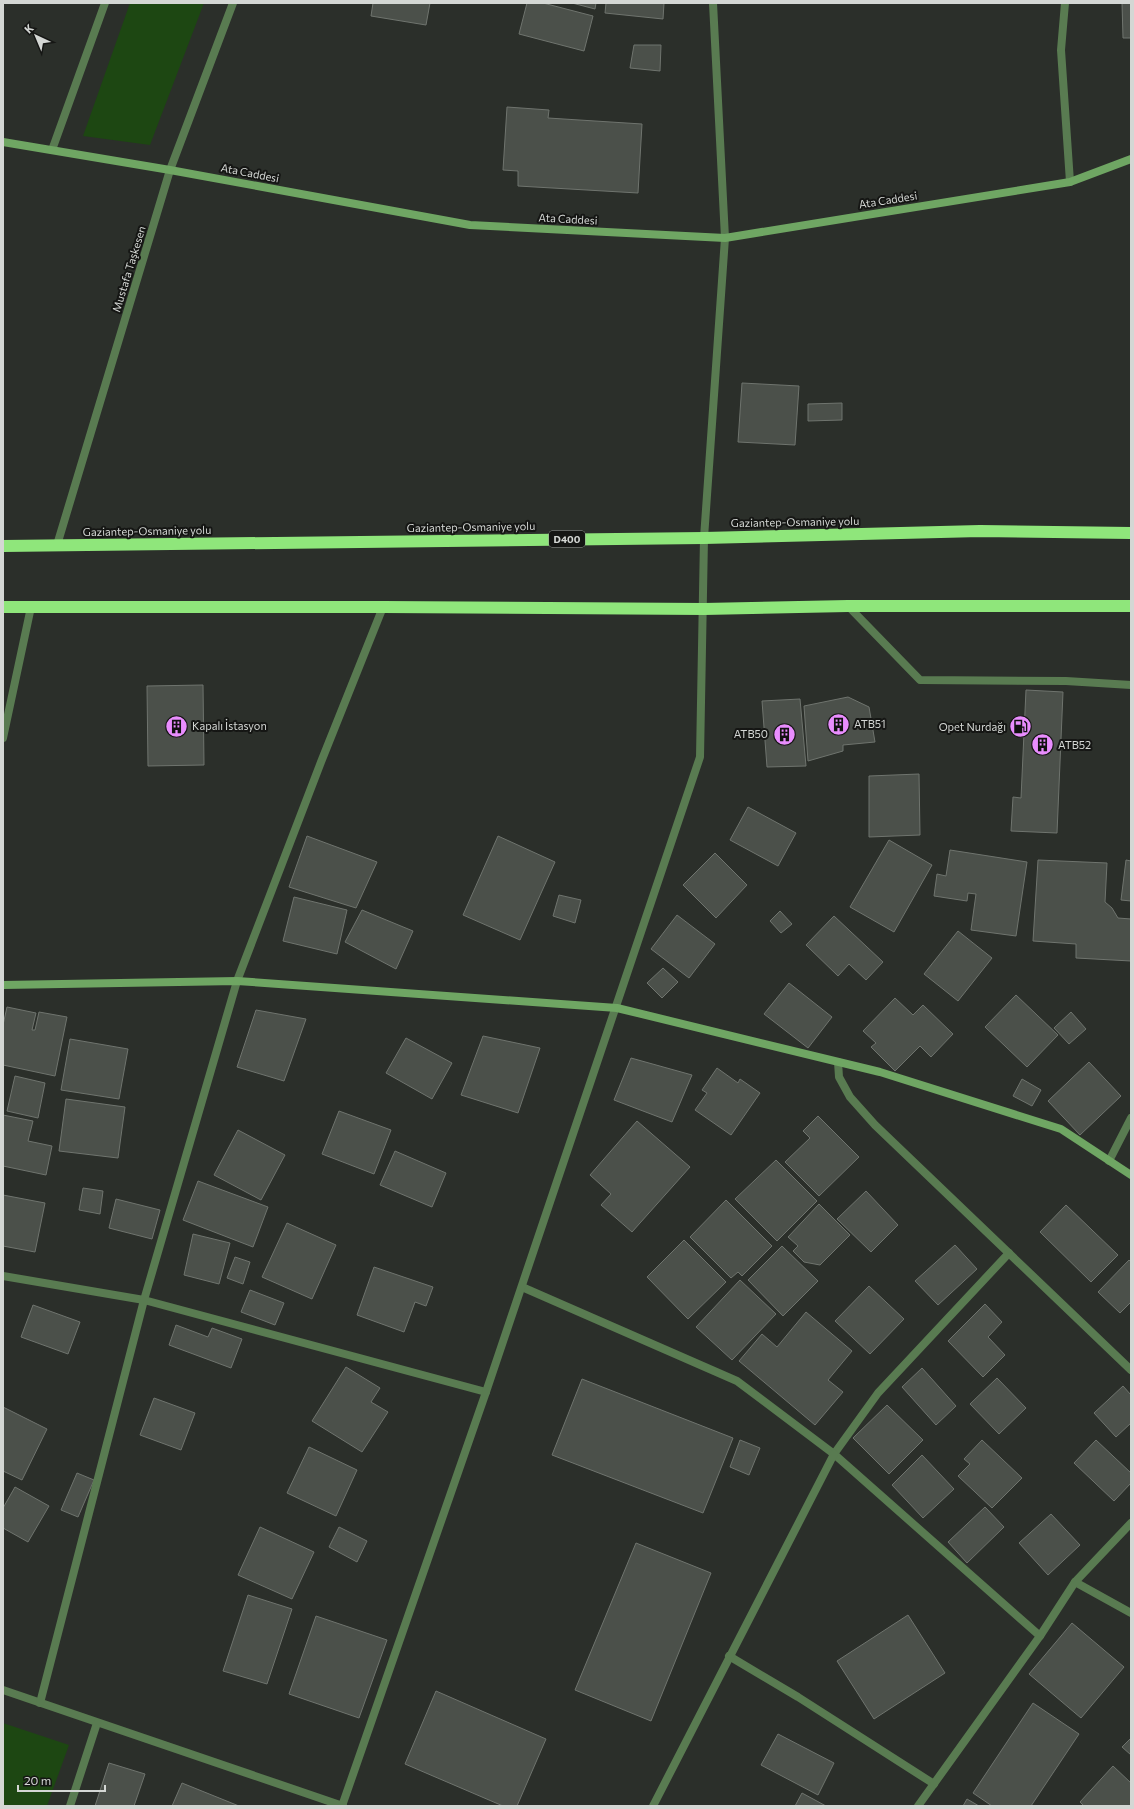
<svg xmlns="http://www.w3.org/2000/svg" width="1134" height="1809" font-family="Commissioner,sans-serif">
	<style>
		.green { fill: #1d4712 }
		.building { fill: #4b504a; stroke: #6f746e }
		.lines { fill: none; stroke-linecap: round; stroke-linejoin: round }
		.lane { stroke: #597b51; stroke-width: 8 }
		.street { stroke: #597b51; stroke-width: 8 }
		.secondary { stroke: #6fa663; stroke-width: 8 }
		.highway { stroke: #8fe67b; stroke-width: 12 }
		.labels { text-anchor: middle; stroke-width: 4; stroke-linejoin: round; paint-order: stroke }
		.shield { fill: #151614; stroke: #9b9d9a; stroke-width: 1 }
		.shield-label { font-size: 10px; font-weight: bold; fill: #d4d7d4 }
		.street-label { font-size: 11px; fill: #d4d7d4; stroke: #151614 }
		.poi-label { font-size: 11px; fill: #d4d7d4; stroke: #151614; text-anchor: start }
	</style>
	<rect width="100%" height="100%" fill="#2b2f2a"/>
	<!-- green -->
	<g class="green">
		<path d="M130,3H204L150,145L83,136Z"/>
		<path d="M3,1723L69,1745L47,1806H3Z"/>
	</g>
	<!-- building -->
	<g class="building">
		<path d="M373,3H430L426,25L371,16Z"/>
		<path d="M527,3H543L593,16L584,51L519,34Z"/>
		<path d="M572,3H596L595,9Z"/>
		<path d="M606,3H664L663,19L605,13Z"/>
		<path d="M1122,3H1131V38H1123Z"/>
		<path d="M634,45H661L660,71L630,68Z"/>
		<path d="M507,107L549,110L548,118L642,124L638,193L518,186V171L503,170Z"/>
		<path d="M742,383L799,386L795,445L738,442Z"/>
		<path d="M842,403V420L808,421V404Z"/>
		<path d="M203,685L204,765L148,766L147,686Z"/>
		<path d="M1026,690L1063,692L1057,833L1011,831L1013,797L1021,798Z"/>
		<path d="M848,697L869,707L875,742L843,745V751L808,761L804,706Z"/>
		<path d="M800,699L806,766L767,767L762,701Z"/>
		<path d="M919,774L920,835L869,837V776Z"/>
		<path d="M748,807L796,833L778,866L730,840Z"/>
		<path d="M307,836L377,862L356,908L289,887Z"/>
		<path d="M498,836L555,862L520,940L463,915Z"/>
		<path d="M889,840L932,865L894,932L850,907Z"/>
		<path d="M950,850L1027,862L1016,936L971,930L976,894L968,893L967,901L934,896L937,874L946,876Z"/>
		<path d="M715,853L747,885L716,918L683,885Z"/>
		<path d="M1038,860L1107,863L1105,902L1112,908L1118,918L1131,919V961L1076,958V944L1033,941Z"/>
		<path d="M1126,860L1131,861V901L1121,900Z"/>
		<path d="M559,895L581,900L575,923L553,916Z"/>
		<path d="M294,897L347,910L337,954L283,941Z"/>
		<path d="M362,910L413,931L396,969L345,942Z"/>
		<path d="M780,911L792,924L781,933L770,921Z"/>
		<path d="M677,915L715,944L689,978L651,949Z"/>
		<path d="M834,916L883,962L866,980L849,964L838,976L806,945Z"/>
		<path d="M958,931L992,958L958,1001L924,974Z"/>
		<path d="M663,968L678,982L662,998L647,983Z"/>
		<path d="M789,983L832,1017L808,1048L764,1014Z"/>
		<path d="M1016,995L1058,1035L1027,1067L985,1027Z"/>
		<path d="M895,998L913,1015L923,1005L953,1034L931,1057L920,1046L895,1071L871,1047L876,1043L863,1031Z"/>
		<path d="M7,1007L36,1013L32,1030H35L39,1012L67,1017L55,1076L3,1065V1025Z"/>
		<path d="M256,1010L306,1019L284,1081L237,1067Z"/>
		<path d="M1071,1012L1086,1029L1069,1044L1054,1028Z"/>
		<path d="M483,1036L540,1048L518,1113L461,1095Z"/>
		<path d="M406,1038L452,1063L432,1099L386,1073Z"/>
		<path d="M70,1039L128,1049L119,1099L61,1090Z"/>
		<path d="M631,1058L692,1075L672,1122L614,1100Z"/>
		<path d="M1089,1062L1121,1096L1080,1135L1048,1101Z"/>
		<path d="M717,1068L738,1083L740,1079L760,1093L731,1135L695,1110L707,1093L702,1090Z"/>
		<path d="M15,1076L45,1083L38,1118L7,1111Z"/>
		<path d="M1022,1079L1041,1090L1032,1106L1013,1096Z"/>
		<path d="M66,1099L125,1107L118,1158L59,1151Z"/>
		<path d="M339,1111L391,1130L374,1174L322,1154Z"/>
		<path d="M3,1115L33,1121L28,1141L52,1146L46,1175L3,1166Z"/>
		<path d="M818,1116L859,1157L819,1196L785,1162L810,1138L803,1131Z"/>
		<path d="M637,1121L690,1167L632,1232L601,1205L611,1194L590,1175Z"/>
		<path d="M238,1130L285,1155L261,1200L214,1175Z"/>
		<path d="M395,1151L446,1173L432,1207L380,1185Z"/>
		<path d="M776,1160L817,1201L777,1241L735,1199Z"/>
		<path d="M198,1181L268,1207L253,1247L183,1220Z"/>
		<path d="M83,1188L103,1191L100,1214L79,1210Z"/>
		<path d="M866,1191L898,1225L871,1252L837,1219Z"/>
		<path d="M3,1195L45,1203L35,1252L3,1246Z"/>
		<path d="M116,1199L160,1210L152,1239L109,1228Z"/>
		<path d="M726,1200L772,1246L742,1276L738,1272L731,1278L690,1237Z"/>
		<path d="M819,1204L850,1235L820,1265L804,1262L793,1251L798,1246L788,1237Z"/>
		<path d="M1066,1205L1118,1255L1091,1282L1040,1232Z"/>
		<path d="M287,1223L336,1245L312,1299L262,1277Z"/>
		<path d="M193,1234L230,1243L219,1284L184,1275Z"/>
		<path d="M684,1240L726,1282L688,1319L647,1277Z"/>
		<path d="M955,1245L977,1269L938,1305L915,1281Z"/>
		<path d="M782,1246L818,1281L783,1316L748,1280Z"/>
		<path d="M235,1257L250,1262L243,1284L227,1278Z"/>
		<path d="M1129,1260L1131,1262V1302L1120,1313L1098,1292Z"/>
		<path d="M374,1267L433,1287L426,1306L415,1302L404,1332L357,1315Z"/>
		<path d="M740,1280L776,1314L732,1360L696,1327Z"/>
		<path d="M869,1286L904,1319L870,1354L835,1321Z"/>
		<path d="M250,1290L284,1303L275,1325L241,1312Z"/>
		<path d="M985,1304L1002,1322L988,1337L1005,1355L983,1377L948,1341Z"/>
		<path d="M33,1305L80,1322L68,1354L21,1337Z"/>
		<path d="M806,1312L852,1351L828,1380L843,1392L815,1425L739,1361L762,1334L777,1347Z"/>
		<path d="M176,1325L208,1337L212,1328L242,1339L231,1368L169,1345Z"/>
		<path d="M346,1367L380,1388L371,1402L388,1412L362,1452L312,1421Z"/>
		<path d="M922,1368L956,1406L936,1425L902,1387Z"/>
		<path d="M997,1378L1026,1408L999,1434L970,1404Z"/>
		<path d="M582,1379L733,1438L703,1513L552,1455Z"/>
		<path d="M1123,1386L1131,1395V1423L1116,1437L1094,1413Z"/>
		<path d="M154,1398L195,1413L181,1450L140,1435Z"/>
		<path d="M887,1405L923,1440L889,1474L853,1438Z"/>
		<path d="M3,1407L47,1429L22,1480L3,1471Z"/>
		<path d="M740,1440L760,1448L749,1475L730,1467Z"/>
		<path d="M982,1440L1022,1478L992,1508L958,1476L970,1464L964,1459Z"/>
		<path d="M1096,1440L1131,1473V1483L1114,1501L1074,1463Z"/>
		<path d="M309,1447L357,1470L336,1516L287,1493Z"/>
		<path d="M922,1455L954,1489L923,1518L892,1485Z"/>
		<path d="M77,1473L94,1480L78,1517L61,1510Z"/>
		<path d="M15,1487L49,1506L28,1542L3,1528V1508Z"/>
		<path d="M985,1507L1004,1527L967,1563L948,1542Z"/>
		<path d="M1051,1514L1080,1545L1048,1575L1019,1543Z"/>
		<path d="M260,1527L314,1552L292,1599L238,1575Z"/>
		<path d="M339,1527L367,1541L357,1562L329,1547Z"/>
		<path d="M636,1543L711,1573L651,1721L575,1690Z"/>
		<path d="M248,1595L292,1609L267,1684L223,1671Z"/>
		<path d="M908,1615L945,1673L874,1719L837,1661Z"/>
		<path d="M316,1616L387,1640L359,1718L289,1694Z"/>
		<path d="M1072,1623L1124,1667L1081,1718L1029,1674Z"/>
		<path d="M436,1691L546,1739L517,1806H503L405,1764Z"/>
		<path d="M1033,1703L1079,1734L1031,1806H992L973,1793Z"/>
		<path d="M778,1734L834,1763L818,1795L761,1765Z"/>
		<path d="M1131,1738V1755L1122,1747Z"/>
		<path d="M109,1763L145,1774L134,1806H95Z"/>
		<path d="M1113,1766L1131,1783V1806H1084L1080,1802Z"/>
		<path d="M182,1783L239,1806H172Z"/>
		<path d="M802,1793L826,1806H795Z"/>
		<path d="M967,1799L979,1806H963Z"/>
	</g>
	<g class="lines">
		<!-- lane -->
		<g class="lane">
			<path d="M848,606L920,680L1066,681L1131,685"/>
			<path d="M838,1062L839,1077L850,1097L875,1125L1131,1370"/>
			<path d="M834,1454L878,1393L1009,1253"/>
		</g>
		<!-- street -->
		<g class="street">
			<path d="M1065,3L1061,50L1070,182"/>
			<path d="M52,150L105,3"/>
			<path d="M57,545L170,170L233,3"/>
			<path d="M3,738L31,607"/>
			<path d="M1109,1161L1131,1118"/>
			<path d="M3,1276L144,1300L486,1392"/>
			<path d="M522,1287L737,1381L834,1454L1040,1636"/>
			<path d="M1075,1582L1131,1613"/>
			<path d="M729,1656L798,1697L934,1784"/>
			<path d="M3,1690L343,1806"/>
			<path d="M40,1703L144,1300L237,981L321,762L383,607"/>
			<path d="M70,1806L97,1723"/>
			<path d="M342,1806L486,1392L700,757L704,538L725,238L713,3"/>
			<path d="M653,1806L834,1454"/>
			<path d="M918,1806L1040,1636L1075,1582L1131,1523"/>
		</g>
		<!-- secondary -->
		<g class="secondary">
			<path d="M3,142L170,170L470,225L725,238L1070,182L1131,159"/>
			<path d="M3,985L237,981L617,1008L880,1072L1061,1129L1131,1175"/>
		</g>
		<!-- highway -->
		<g class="highway">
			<path d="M3,546L704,538L980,531L1131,533"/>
			<path d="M3,607H383L704,609L848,606H1131"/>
		</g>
	</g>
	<!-- icons -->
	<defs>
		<symbol id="building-disc" viewBox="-11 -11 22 22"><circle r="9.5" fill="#e98dfe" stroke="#151614"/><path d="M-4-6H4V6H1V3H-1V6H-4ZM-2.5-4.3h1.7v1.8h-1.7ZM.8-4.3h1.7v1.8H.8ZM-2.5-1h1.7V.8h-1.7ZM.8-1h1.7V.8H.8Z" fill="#111"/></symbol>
		<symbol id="fuel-disc" viewBox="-11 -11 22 22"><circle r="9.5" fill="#e98dfe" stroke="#151614"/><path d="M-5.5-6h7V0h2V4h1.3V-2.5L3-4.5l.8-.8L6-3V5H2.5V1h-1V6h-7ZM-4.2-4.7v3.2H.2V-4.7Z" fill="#111"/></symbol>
	</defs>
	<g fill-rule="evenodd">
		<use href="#building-disc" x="826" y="712" width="25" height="25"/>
		<use href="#building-disc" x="164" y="714" width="25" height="25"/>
		<use href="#fuel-disc" x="1008" y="714" width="25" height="25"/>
		<use href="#building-disc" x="772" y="722" width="25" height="25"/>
		<use href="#building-disc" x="1030" y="732" width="25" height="25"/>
	</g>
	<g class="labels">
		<!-- shield labels -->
		<rect class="shield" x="549" y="531" width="36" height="16" rx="3"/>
		<g class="shield-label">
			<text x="567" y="543">D400</text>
		</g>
		<!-- street labels -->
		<g class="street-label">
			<text transform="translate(250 173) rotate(11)" y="4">Ata Caddesi</text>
			<text transform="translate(888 200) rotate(-9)" y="4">Ata Caddesi</text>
			<text transform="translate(568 219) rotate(3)" y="4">Ata Caddesi</text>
			<text transform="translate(129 269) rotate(-73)" y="4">Mustafa Taşkesen</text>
			<text transform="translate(795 522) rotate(-1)" y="4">Gaziantep-Osmaniye yolu</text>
			<text transform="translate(471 527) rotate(-1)" y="4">Gaziantep-Osmaniye yolu</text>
			<text transform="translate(147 531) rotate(-1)" y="4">Gaziantep-Osmaniye yolu</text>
		</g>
		<!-- poi labels -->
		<g class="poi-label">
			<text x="854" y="728">ATB51</text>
			<text x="192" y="730">Kapalı İstasyon</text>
			<text x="1006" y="731" text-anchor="end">Opet Nurdağı</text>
			<text x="768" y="738" text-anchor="end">ATB50</text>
			<text x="1058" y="749">ATB52</text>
		</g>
	</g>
	<!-- border -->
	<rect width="1134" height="1809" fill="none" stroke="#d4d7d4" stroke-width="8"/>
	<!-- north arrow -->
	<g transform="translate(36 36) rotate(316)" stroke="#151614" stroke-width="3" paint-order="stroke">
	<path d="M0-3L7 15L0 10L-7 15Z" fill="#d4d7d4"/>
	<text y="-6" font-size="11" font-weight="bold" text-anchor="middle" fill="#d4d7d4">K</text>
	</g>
	<!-- scale -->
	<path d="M18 1785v6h87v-6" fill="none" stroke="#d4d7d4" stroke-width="2"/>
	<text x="24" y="1785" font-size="12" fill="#d4d7d4" stroke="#151614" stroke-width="3" paint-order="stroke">20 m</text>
</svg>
